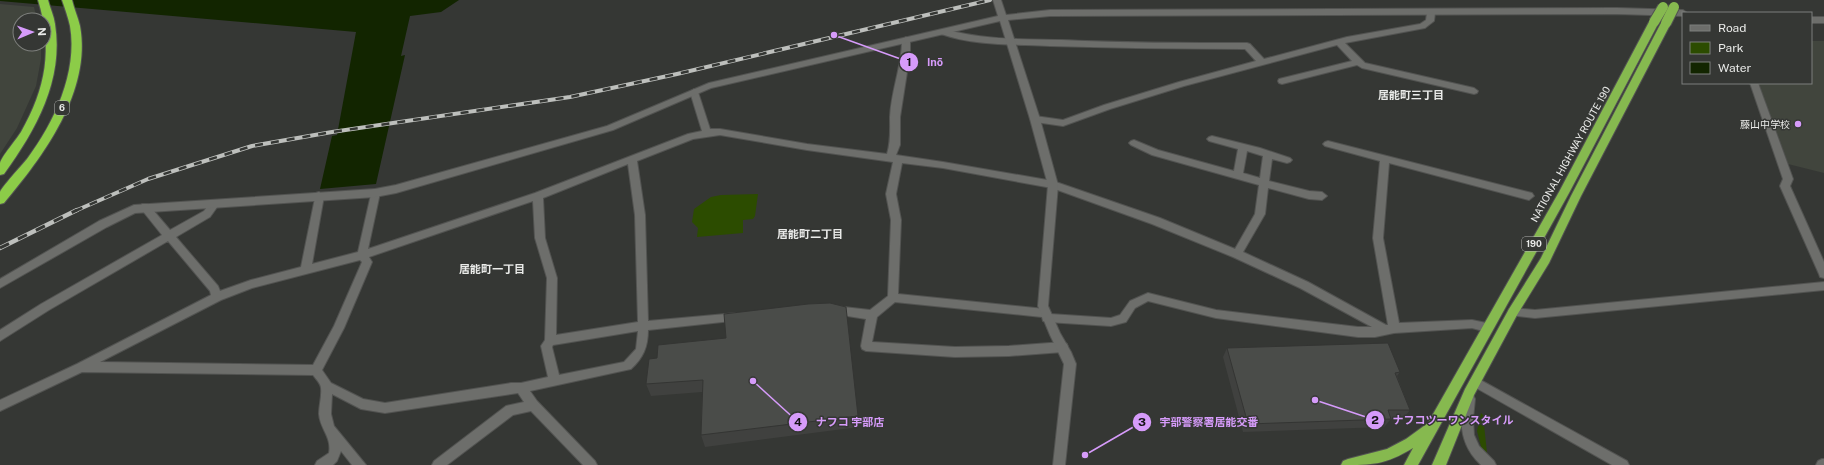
<svg xmlns="http://www.w3.org/2000/svg" width="1824" height="465" font-family="'Public Sans','Noto Sans JP',sans-serif">
	<style>
		.built { fill: #41453d }
		.green { fill: #2c4c00 }
		.water { fill: #122500 }
		.lines { fill: none; stroke-linecap: round; stroke-linejoin: round }
		.minor-casing { stroke: #525351; stroke-width: 2 }
		.tertiary-casing { stroke: #525351; stroke-width: 2 }
		.trunk-casing { stroke: #525351; stroke-width: 2 }
		.motorway-casing { stroke: #525351; stroke-width: 2 }
		.minor { fill: #6d6e6b; fill-rule: evenodd }
		.tertiary { fill: #6d6e6b; fill-rule: evenodd }
		.trunk { fill: #86b94f; fill-rule: evenodd }
		.motorway { fill: #8ccc48; fill-rule: evenodd }
		.rail-far1-casing { stroke: #bdbfbc; stroke-width: 4 }
		.rail-casing { stroke: #bdbfbc; stroke-width: 4.5 }
		.rail-far1 { stroke: #353734; stroke-width: 2.5; stroke-dasharray: 8; stroke-linecap: butt }
		.rail { stroke: #353734; stroke-width: 3; stroke-dasharray: 10; stroke-linecap: butt }
		.trunk-bridge-casing { stroke: #525351; stroke-width: 12; stroke-linecap: butt }
		.trunk-bridge { stroke: #86b94f; stroke-width: 10 }
		.wall { fill: #40413f }
		.building { fill: #4a4c49; stroke: #343533 }
		.poi-dot { fill: #d69bfa; stroke: #353734; stroke-width: 1.5 }
		.labels { text-anchor: middle; stroke-width: 3; stroke-linejoin: round; paint-order: stroke }
		.shield { fill: #353734; stroke: #b4b5b3; stroke-width: 1 }
		.shield-label { font-size: 9px; font-weight: bold; fill: #eaebe9 }
		.poi-label { font-size: 10px; fill: #eaebe9; stroke: #353734; text-anchor: end }
		.street-label { font-size: 10px; fill: #eaebe9; stroke: #353734 }
		.neighbourhood-label { font-size: 11px; font-weight: bold; fill: #eaebe9; stroke: #353734 }
		.leader { fill: none; stroke: #d69bfa; stroke-width: 1.5 }
		.callout-dot { fill: #d69bfa; stroke: #353734; stroke-width: 1.5 }
		.mark-label { font-size: 12px; text-anchor: middle; font-weight: bold; fill: #111 }
		.callout-label { font-size: 11px; text-anchor: middle; font-weight: bold; fill: #d69bfa; stroke: #353734; stroke-width: 3; stroke-linejoin: round; paint-order: stroke }
	</style>
	<rect width="100%" height="100%" fill="#353734"/>
	<!-- built -->
	<g class="built">
		<path d="M0,4L34,7L37,20H20V44H41V59L36,86L17,128L0,154Z"/>
		<path d="M1811,41H1824V173L1788,164L1758,83H1811Z"/>
	</g>
	<!-- green -->
	<g class="green">
		<path d="M758,194L755,216L753,219L743,220V233L697,237L698,228L692,222L694,209L711,197L721,195Z"/>
		<path d="M1481,413L1483,415L1487,453L1483,454L1477,431Z"/>
	</g>
	<!-- water -->
	<path class="water" d="M0,0H459L441,12L410,16L401,56L405,55L376,184L320,189L332,136L337,135L356,32L0,1Z"/>
	<g class="lines">
		<defs>
			<g id="minor">
				<path d="M1431,10L1435,13L1434,21L1425,28L1345,43L1365,63L1474,88L1478,91L1477,93L1474,94L1362,68L1357,65L1282,84L1279,83L1278,81L1279,79L1352,61L1337,45L1184,86L1110,109L1063,126L1035,122L1030,119L1035,116L1063,120L1104,105L1179,82L1256,61L1245,49C1180,49 1115,48 1050,46C1014,44 975,46 941,34L940,32L944,29C982,40 1022,39 1062,40C1123,43 1185,43 1247,43L1250,44L1264,59L1347,37L1420,24L1426,20L1427,13Z"/>
				<path d="M906,37L910,40V53L900,117V145L896,155L943,162L1053,181L1160,218L1235,249L1255,214L1259,185L1152,155L1131,145L1129,143L1131,141L1134,140L1158,150L1234,171L1238,149L1209,141L1207,139L1209,137L1212,136L1260,148L1290,158L1292,160L1290,162L1287,163L1272,159L1269,181L1309,191L1322,192L1327,196L1322,200L1309,199L1268,188L1265,214L1243,252L1308,282L1386,325H1388L1373,238L1380,161L1325,146L1323,144L1325,142L1328,141L1532,193L1534,196L1529,200L1389,163L1383,238L1399,323L1472,320L1491,324L1492,327L1491,330L1487,332L1472,328L1394,333L1375,337H1358L1216,318L1148,301L1135,308L1126,322L1111,326L1047,322L1043,321L1042,317L895,302L877,317L872,342L955,347L1009,346L1063,342L1067,344L1068,347L1067,350L1063,352L1009,356L955,357L866,351L862,349L861,346L866,319L835,314L831,313L830,310L831,307L835,306L870,310L888,296L891,220L886,194L893,162L807,150L720,135L693,139L637,161L645,215L648,321L737,313L741,314L742,317L741,320L648,330C648,347 643,358 631,369L530,391L537,401L595,461L597,465H583L531,411L513,415L447,465H432L434,461L506,406L524,402L518,393L385,413L361,409L332,394L331,414L334,426L366,465H352L341,451L337,461L333,465H315L317,461L329,453C332,437 320,429 319,414C319,405 322,397 321,388C321,384 316,379 313,375L82,372L0,411V400L77,364L211,295L210,291L168,241L49,310L0,341V330L41,304L162,235L142,210L140,207L142,204H148L170,230L204,211L212,200H218L220,203L210,217L176,237L218,286L220,291L251,280L301,267L316,193L319,192L324,196L312,264L358,252L372,190L375,189L380,193L368,249L535,193L688,134L702,131L690,92L694,89L698,92L710,129H720L807,144L887,154C891,141 890,130 890,117C891,91 902,66 902,40ZM1247,151L1263,156L1260,178L1243,173ZM902,163L943,168L1052,188L1152,224L1233,257L1300,288L1372,327H1358L1216,310L1148,293L1130,301L1120,315L1111,318L1050,314L1049,310L1045,309L898,294L901,220L896,194ZM628,164L635,215L638,322L556,335L557,278L545,238L543,198ZM533,201L535,238L547,278L545,340L541,346L548,377L521,383H511L385,403L363,399L331,383L322,370L344,328L372,262L369,257ZM360,260L362,262L334,326L313,365L100,362L221,300L252,288ZM638,331L636,349L624,362L559,375L552,347L553,345Z"/>
				<path d="M1750,83H1758L1793,179L1790,186L1824,262V278L1820,277L1819,274L1780,186L1783,179Z"/>
				<path d="M1824,282V290L1535,318L1509,315L1508,312L1509,309L1513,308L1535,310Z"/>
				<path d="M1475,377L1627,461L1629,465H1612L1471,385L1469,382L1471,379Z"/>
			</g>
			<g id="tertiary">
				<path d="M993,0H1001L1006,15L1050,10L1617,8L1683,10L1687,13H1683V16L1617,14L1050,16L1008,20L1040,119L1058,185L1048,306L1060,333L1071,352L1076,364L1065,465H1053L1064,364L1050,335L1038,306L1048,185L1030,119L1000,21L711,88L613,130L396,193L375,197L135,213L107,227L0,288V279L99,221L134,205L375,189L396,185L607,126L709,83L998,16Z"/>
				<rect x="1811" y="17" width="13" height="6"/>
				<path d="M1469,394L1473,395L1475,399L1473,419L1474,435L1479,446L1494,461L1496,465H1481C1466,451 1460,434 1462,414C1462,408 1462,401 1465,395Z"/>
				<path d="M1822,459H1824V465H1816L1818,461Z"/>
			</g>
			<g id="trunk">
				<path d="M1654,19L1659,22L1569,193L1418,465H1404L1413,448C1385,465 1373,465 1341,465L1343,461L1348,459L1387,449L1406,439L1428,423L1559,192L1649,22Z"/>
				<path d="M1666,20L1671,23L1581,196L1549,263L1517,315L1474,395L1446,465H1432L1465,389L1509,309L1541,258L1571,196L1661,23Z"/>
			</g>
			<g id="motorway">
				<path d="M38,0H48C50,8 54,16 55,24C64,80 36,130 4,174L0,175C0,172 0,166 0,163C2,156 16,140 21,132C46,88 53,49 38,0Z"/>
				<path d="M62,0H72C74,9 78,17 80,26C92,91 43,157 4,203L0,204C0,201 0,195 0,192C1,188 22,165 27,159C54,123 78,72 70,26C68,17 65,9 62,0Z"/>
			</g>
		</defs>
		<!-- minor casing -->
		<use href="#minor" class="minor-casing"/>
		<!-- tertiary casing -->
		<use href="#tertiary" class="tertiary-casing"/>
		<!-- trunk casing -->
		<use href="#trunk" class="trunk-casing"/>
		<!-- motorway casing -->
		<use href="#motorway" class="motorway-casing"/>
		<!-- minor -->
		<use href="#minor" class="minor"/>
		<!-- tertiary -->
		<use href="#tertiary" class="tertiary"/>
		<!-- trunk -->
		<use href="#trunk" class="trunk"/>
		<!-- motorway -->
		<use href="#motorway" class="motorway"/>
		<defs>
			<path id="rail-far1" d="M75,211L148,179L252,146L332,132L570,97L677,74L990,0"/>
			<path id="rail" d="M0,248L77,210"/>
		</defs>
		<!-- rail-far1 casing -->
		<use href="#rail-far1" class="rail-far1-casing"/>
		<!-- rail casing -->
		<use href="#rail" class="rail-casing"/>
		<!-- rail-far1 -->
		<use href="#rail-far1" class="rail-far1"/>
		<!-- rail -->
		<use href="#rail" class="rail"/>
		<defs>
			<g id="trunk-bridge">
				<path d="M1654,22L1663,7"/>
				<path d="M1666,23L1674,7"/>
			</g>
		</defs>
		<!-- trunk-bridge casing -->
		<use href="#trunk-bridge" class="trunk-bridge-casing"/>
		<!-- trunk-bridge -->
		<use href="#trunk-bridge" class="trunk-bridge"/>
	</g>
	<!-- wall -->
	<g class="wall">
		<path d="M1227,348L1400,372L1397,376L1410,410L1403,419H1391L1384,427L1243,432L1223,357Z"/>
		<path d="M649,359L858,416L859,427L705,447L701,435L702,392L651,396L646,384Z"/>
	</g>
	<!-- building -->
	<g class="building">
		<path d="M830,303L846,307L858,416L701,435L703,380L646,384L649,359L657,358L658,345L726,338L724,314L808,304Z"/>
		<path d="M1388,343L1400,372L1395,373L1410,410H1388L1391,419L1248,424L1227,348Z"/>
	</g>
	<!-- markers -->
	<circle class="poi-dot" cx="1798" cy="124" r="4"/>
	<g class="labels">
		<!-- shield labels -->
		<g class="shield">
			<rect x="55" y="101" width="14" height="14" rx="3"/>
			<rect x="1522" y="237" width="24" height="14" rx="3"/>
		</g>
		<g class="shield-label">
			<text x="62" y="111">6</text>
			<text x="1534" y="247">190</text>
		</g>
		<!-- poi labels -->
		<g class="poi-label">
			<text x="1790" y="128">藤山中学校</text>
		</g>
		<!-- street labels -->
		<g class="street-label">
			<text transform="translate(1570 154) rotate(-61)" y="4">NATIONAL HIGHWAY ROUTE 190</text>
		</g>
		<!-- neighbourhood labels -->
		<g class="neighbourhood-label">
			<text x="1411" y="99">居能町三丁目</text>
			<text x="810" y="238">居能町二丁目</text>
			<text x="492" y="273">居能町一丁目</text>
		</g>
	</g>
	<!-- callouts -->
	<path class="leader" d="M834 35L909 62M1315 400L1375 420M1085 455L1142 422M753 381L798 422"/>
	<g class="callout-dot">
		<circle cx="834" cy="35" r="4"/>
		<circle cx="1315" cy="400" r="4"/>
		<circle cx="1085" cy="455" r="4"/>
		<circle cx="753" cy="381" r="4"/>
		<circle cx="909" cy="62" r="10"/>
		<circle cx="1375" cy="420" r="10"/>
		<circle cx="1142" cy="422" r="10"/>
		<circle cx="798" cy="422" r="10"/>
	</g>
	<g class="mark-label">
		<text x="909" y="66">1</text>
		<text x="1375" y="424">2</text>
		<text x="1142" y="426">3</text>
		<text x="798" y="426">4</text>
	</g>
	<g class="callout-label">
		<text x="935" y="66">Inō</text>
		<text x="1453" y="424">ナフコツーワンスタイル</text>
		<text x="1209" y="426">宇部警察署居能交番</text>
		<text x="850" y="426">ナフコ 宇部店</text>
	</g>
	<!-- legend -->
	<rect x="1682" y="12" width="130" height="72" fill="#353734" stroke="#7d7f7c"/>
	<rect x="1690" y="25" width="20" height="6" fill="#6d6e6b" stroke="#7d7f7c"/>
	<text x="1718" y="32" font-size="12" fill="#eaebe9">Road</text>
	<rect x="1690" y="42" width="20" height="12" fill="#2c4c00" stroke="#7d7f7c"/>
	<text x="1718" y="52" font-size="12" fill="#eaebe9">Park</text>
	<rect x="1690" y="62" width="20" height="12" fill="#122500" stroke="#7d7f7c"/>
	<text x="1718" y="72" font-size="12" fill="#eaebe9">Water</text>
	<!-- north arrow -->
	<g transform="translate(32 32) rotate(88)"><circle r="19" fill="#353734" stroke="#7d7f7c"/>
	<path d="M0-3L7 15L0 10L-7 15Z" fill="#d69bfa"/>
	<text y="-6" font-size="11" font-weight="bold" text-anchor="middle" fill="#eaebe9">N</text>
	</g>
</svg>
